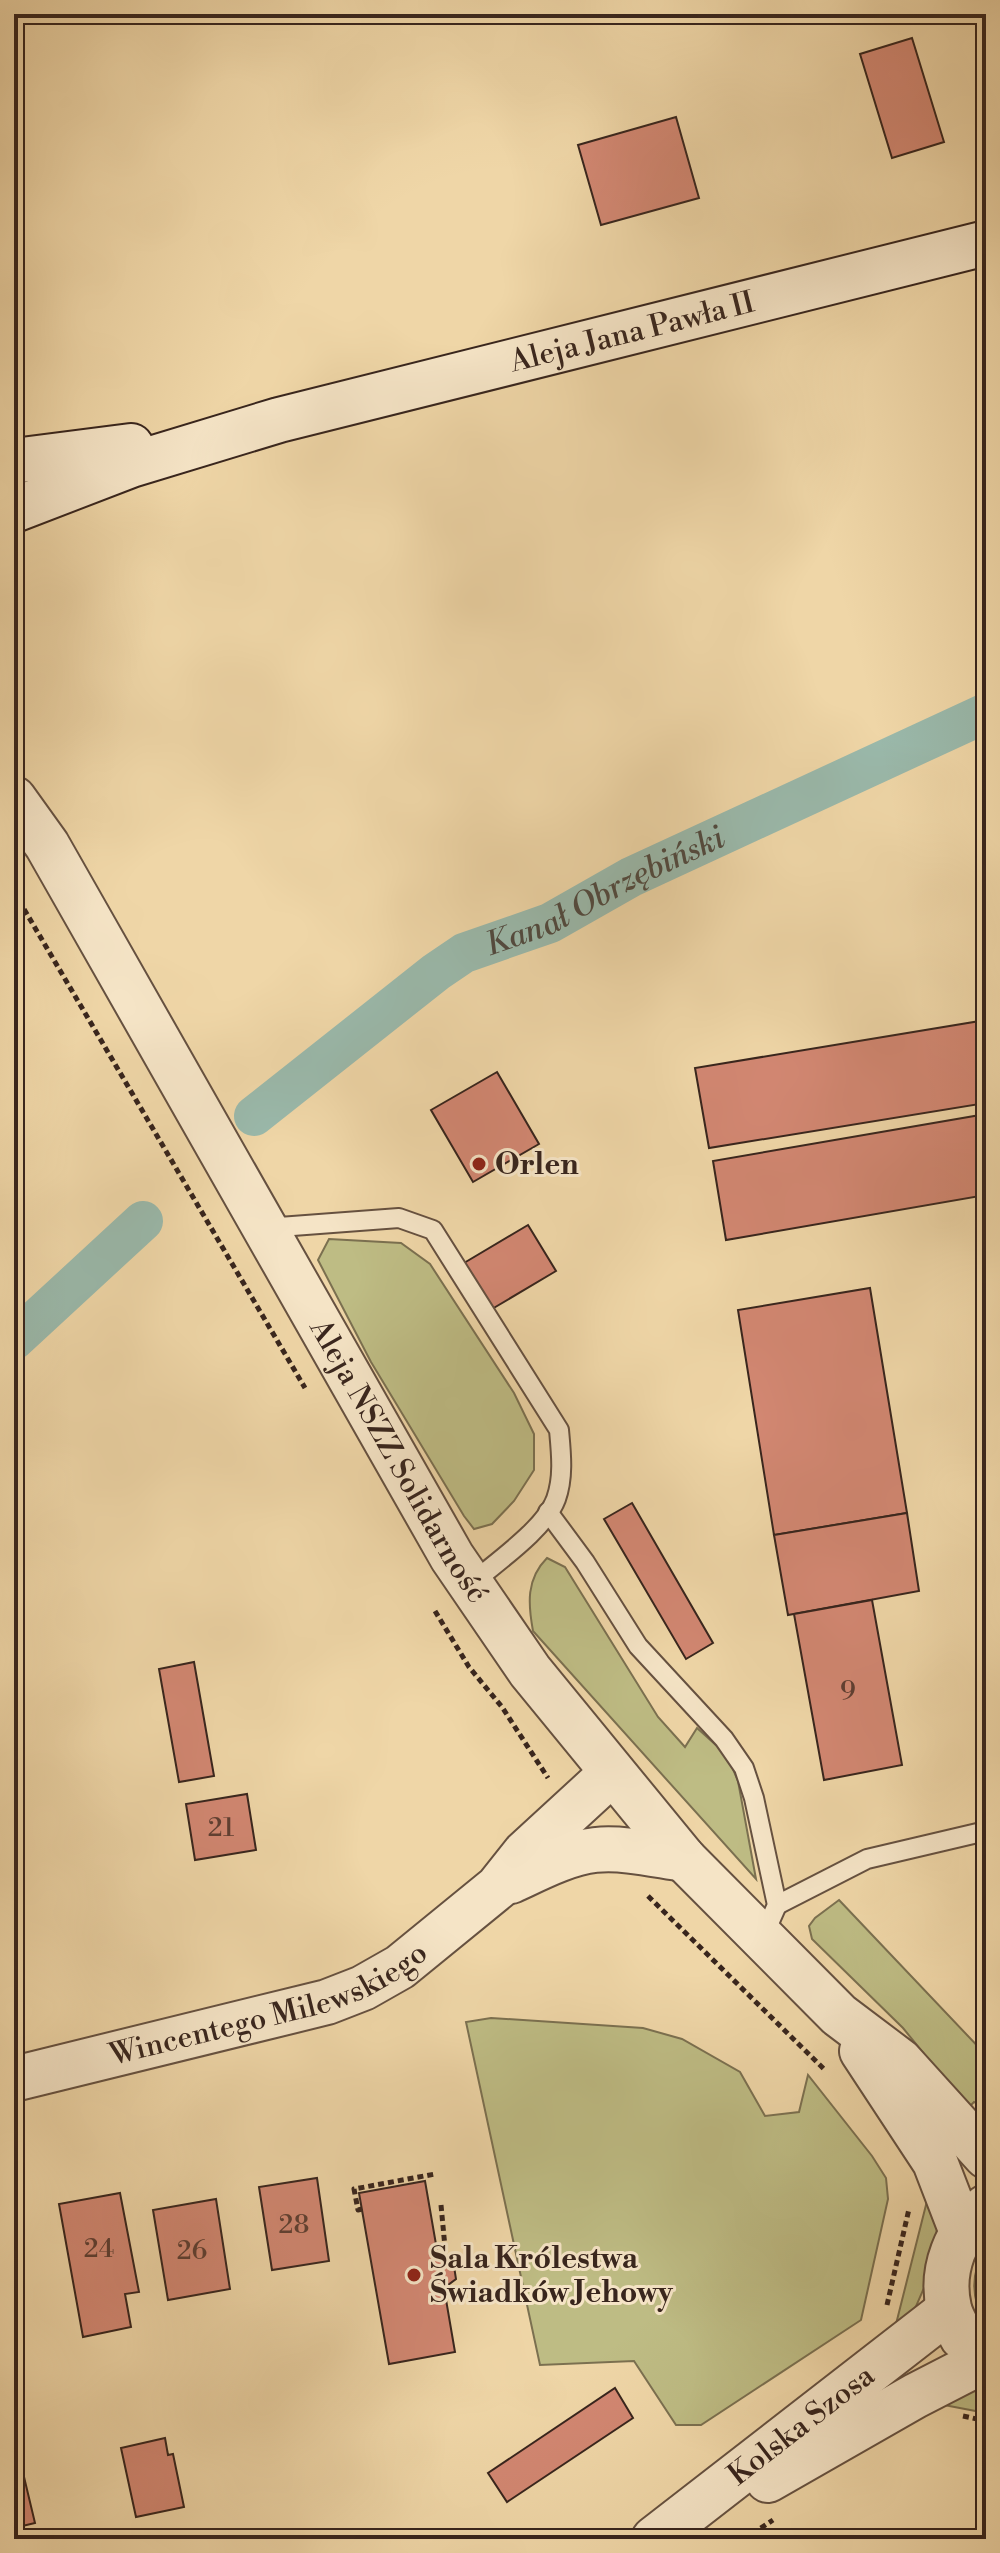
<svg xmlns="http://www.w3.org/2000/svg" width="1000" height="2553" font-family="'Libre Bodoni',serif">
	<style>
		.green { fill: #bebc84; stroke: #7b7050; stroke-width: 2 }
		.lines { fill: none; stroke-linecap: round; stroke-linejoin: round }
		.canal { stroke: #9ab9ab; stroke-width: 40 }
		.building { fill: #d28772; stroke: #38251d; stroke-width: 2 }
		.service-casing { stroke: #665140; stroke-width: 22 }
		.tertiary-casing { stroke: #665140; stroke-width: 48 }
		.secondary-casing { stroke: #38251d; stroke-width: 48 }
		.path { stroke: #38251d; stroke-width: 5; stroke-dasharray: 6 4; stroke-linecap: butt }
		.service { stroke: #f5e4c6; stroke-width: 18 }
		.tertiary { stroke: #f5e4c6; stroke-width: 44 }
		.secondary { stroke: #f5e4c6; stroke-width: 44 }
		.poi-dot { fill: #8f2418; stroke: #f5e4c6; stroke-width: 3 }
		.labels { text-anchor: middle; stroke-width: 6; stroke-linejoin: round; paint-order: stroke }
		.number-label { font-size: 26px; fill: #5e3e32 }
		.street-label { font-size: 30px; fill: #38251d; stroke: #f5e4c6 }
		.poi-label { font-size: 30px; font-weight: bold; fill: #38251d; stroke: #f5e4c6; text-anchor: start }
		.water-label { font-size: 32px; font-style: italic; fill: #504a40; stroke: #f5e4c6 }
	</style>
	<rect width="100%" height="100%" fill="#efd6a7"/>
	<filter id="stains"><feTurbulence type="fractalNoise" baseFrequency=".0025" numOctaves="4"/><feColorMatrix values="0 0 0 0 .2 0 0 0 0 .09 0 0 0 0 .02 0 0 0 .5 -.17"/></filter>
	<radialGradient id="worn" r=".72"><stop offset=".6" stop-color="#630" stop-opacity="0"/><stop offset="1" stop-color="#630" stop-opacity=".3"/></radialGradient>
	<!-- green -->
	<g class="green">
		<path d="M329,1239L401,1243L430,1264L514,1393L534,1434V1470L514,1501L492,1524L474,1529L464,1516L371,1362L318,1260Z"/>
		<path d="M547,1558L565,1567L658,1717L685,1747L697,1728L727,1755L738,1781L756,1879L533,1631C528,1604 526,1579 547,1558Z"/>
		<path d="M839,1900L986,2055V2109L974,2102L968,2108L903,2028L812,1939L809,1926L815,1918Z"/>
		<path d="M491,2018L643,2028L682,2039L740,2072L765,2116L799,2112L808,2075L872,2156L886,2178L888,2199L861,2320L701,2425H676L634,2361L540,2365L466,2022Z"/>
		<path d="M929,2193L938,2223L930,2274L911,2318L894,2332Z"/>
		<path d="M986,2248V2325C971,2299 970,2273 986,2248Z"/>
		<path d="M968,2390L986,2393V2413L944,2405Z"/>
	</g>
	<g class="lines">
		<!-- canal -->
		<g class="canal">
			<path id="s1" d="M254,1116L436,972L464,953L550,923L631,877L986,713"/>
			<path d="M14,1340L143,1221"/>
		</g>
	</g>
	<!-- building -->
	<g class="building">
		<path d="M912,38L944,142L892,158L860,54Z"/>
		<path d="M676,117L699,198L601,225L578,145Z"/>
		<path d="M986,1020V1103L709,1148L695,1068Z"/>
		<path d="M497,1072L539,1144L473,1182L431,1110Z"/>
		<path d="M986,1114V1195L726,1240L713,1161Z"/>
		<path d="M528,1225L556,1271L492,1309L464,1263Z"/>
		<path d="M870,1288L907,1513L774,1535L738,1310Z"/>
		<path d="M632,1503L713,1643L686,1659L604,1519Z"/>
		<path d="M907,1513L919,1591L788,1615L774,1535Z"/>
		<path d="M872,1600L902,1765L824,1780L794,1614Z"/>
		<path d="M194,1662L214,1776L179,1782L159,1669Z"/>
		<path d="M247,1794L256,1850L195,1860L186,1804Z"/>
		<path d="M317,2178L329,2261L272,2270L259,2187Z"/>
		<path d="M425,2181L438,2256L453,2260L456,2279L444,2288L455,2352L389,2364L359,2193Z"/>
		<path d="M120,2193L139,2292L125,2294L131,2327L83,2337L59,2204Z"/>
		<path d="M216,2199L230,2289L168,2300L153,2210Z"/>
		<path d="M615,2388L633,2418L507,2502L488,2473Z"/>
		<path d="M14,2435L35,2523L14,2528Z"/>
		<path d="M165,2438L168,2455L173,2454L184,2507L136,2517L121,2448Z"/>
	</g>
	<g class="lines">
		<defs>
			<g id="service">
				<path d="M266,1228L399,1218L433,1230L559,1430C561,1452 564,1477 556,1499C545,1529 495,1563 471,1584"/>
				<path d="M548,1512L585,1562L638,1646L724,1739L744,1768L754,1798L777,1905L762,1939"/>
				<path d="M777,1905L867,1859L986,1831"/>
			</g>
			<g id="tertiary">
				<path id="s2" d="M14,799L47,845L452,1557L530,1671L684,1859L839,2015L900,2061L986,2156"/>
				<path d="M511,1881C537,1869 567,1853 595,1850C624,1847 656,1855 684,1859"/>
				<path d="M862,2051L935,2162L962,2232"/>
				<path id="s3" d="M14,2079L327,2002L363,1988L400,1967L498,1887L525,1853L612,1773"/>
				<path d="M962,2337C958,2328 951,2318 949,2308C940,2270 956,2230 986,2207"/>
				<path d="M768,2480L915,2396L983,2361"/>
				<path id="s4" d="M654,2539L949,2310"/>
			</g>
			<g id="secondary">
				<path d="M14,461L131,446"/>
				<path id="s5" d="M14,510L131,465L279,420L986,243"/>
			</g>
		</defs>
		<!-- service casing -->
		<use href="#service" class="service-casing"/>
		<!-- tertiary casing -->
		<use href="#tertiary" class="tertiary-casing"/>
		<!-- secondary casing -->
		<use href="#secondary" class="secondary-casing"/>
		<!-- path -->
		<g class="path">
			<path d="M14,892L305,1388"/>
			<path d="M435,1611L469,1667L502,1707L548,1778"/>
			<path d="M648,1896L826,2071"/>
			<path d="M441,2205L446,2258"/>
			<path d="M362,2209L358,2210L354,2189L435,2174"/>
			<path d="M887,2305L909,2209"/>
			<path d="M963,2416L986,2421"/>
			<path d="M744,2539L773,2520"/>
		</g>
		<!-- service -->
		<use href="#service" class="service"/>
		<!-- tertiary -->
		<use href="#tertiary" class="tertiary"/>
		<!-- secondary -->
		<use href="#secondary" class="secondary"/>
	</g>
	<!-- markers -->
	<g class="poi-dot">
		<circle cx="479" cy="1164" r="8"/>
		<circle cx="414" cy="2275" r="8"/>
	</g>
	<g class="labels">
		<!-- number labels -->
		<g class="number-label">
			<text x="848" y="1699">9</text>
			<text x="221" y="1836">21</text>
			<text x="294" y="2233">28</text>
			<text x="99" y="2257">24</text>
			<text x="192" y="2259">26</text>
		</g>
		<!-- street labels -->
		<g class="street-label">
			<text dy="10" stroke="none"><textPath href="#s5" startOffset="644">Aleja Jana Pawła II</textPath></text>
			<text dy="10" stroke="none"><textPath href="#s2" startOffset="766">Aleja NSZZ Solidarność</textPath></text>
			<text dy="10" stroke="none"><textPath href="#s3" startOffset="266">Wincentego Milewskiego</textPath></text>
			<text dy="10" stroke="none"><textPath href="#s4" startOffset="186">Kolska Szosa</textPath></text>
		</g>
		<!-- poi labels -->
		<g class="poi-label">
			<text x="495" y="1174">Orlen</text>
			<text x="430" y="2268">Sala Królestwa<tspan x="430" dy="34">Świadków Jehowy</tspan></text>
		</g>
		<!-- water labels -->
		<g class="water-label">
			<text dy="11" stroke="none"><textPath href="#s1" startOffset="420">Kanał Obrzębiński</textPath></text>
		</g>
	</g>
	<!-- margin -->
	<rect width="1000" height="2553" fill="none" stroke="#efd6a7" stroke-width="48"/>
	<rect x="16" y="16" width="968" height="2521" fill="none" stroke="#38251d" stroke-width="4"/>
	<rect x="24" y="24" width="952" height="2505" fill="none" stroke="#38251d" stroke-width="2"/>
	<rect width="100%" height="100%" filter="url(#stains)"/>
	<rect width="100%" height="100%" fill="url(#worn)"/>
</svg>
